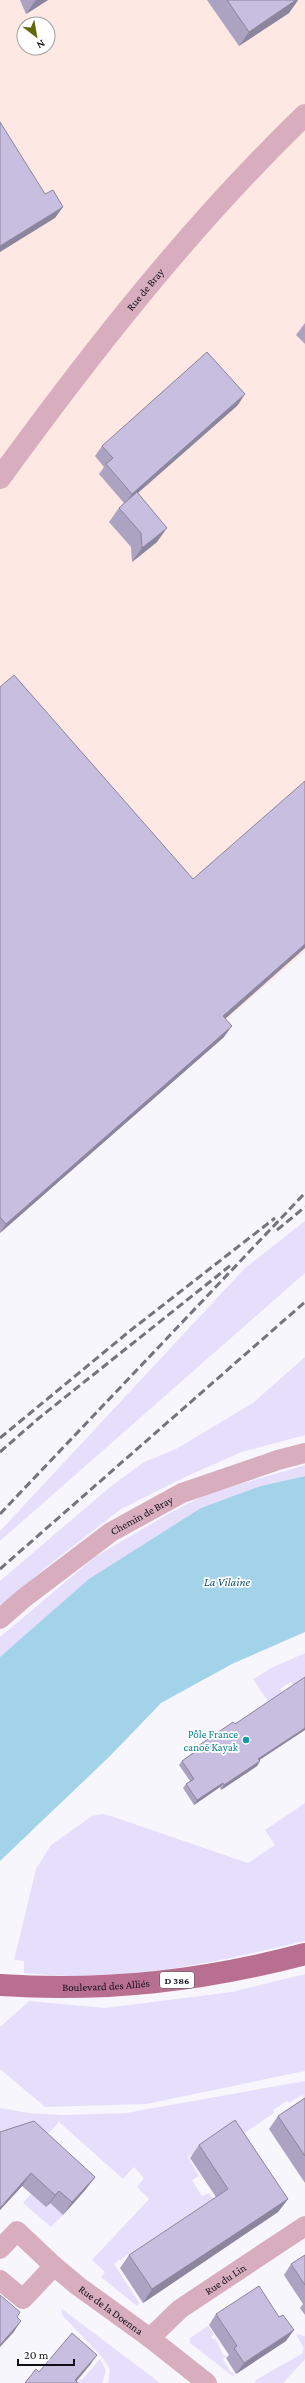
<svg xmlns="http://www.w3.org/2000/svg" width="305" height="2383" font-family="'Crimson Pro',serif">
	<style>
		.industrial { fill: #fde8e3; fill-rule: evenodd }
		.green { fill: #e6dffb }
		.water { fill: #a2d3e9 }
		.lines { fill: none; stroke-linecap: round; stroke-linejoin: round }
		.minor { stroke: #d8aebf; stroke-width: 20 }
		.tertiary { stroke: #d8aebf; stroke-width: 22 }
		.primary { stroke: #b96f8f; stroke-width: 22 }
		.rail { stroke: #75737d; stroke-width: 3; stroke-dasharray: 8 4; stroke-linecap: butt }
		.wall { fill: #aba3c1 }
		.shaded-wall { fill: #8b859d }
		.building { fill: #c7bee0; stroke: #8b859d }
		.culture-dot { fill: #0f9aa8; stroke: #fff; stroke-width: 1.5 }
		.labels { text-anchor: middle; stroke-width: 3.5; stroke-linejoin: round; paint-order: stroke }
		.shield { fill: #fff; stroke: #59575f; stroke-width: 1 }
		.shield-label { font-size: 10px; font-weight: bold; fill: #120f1b }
		.street-label { font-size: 11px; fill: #120f1b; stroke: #fff }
		.culture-label { font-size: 11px; fill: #0d838f; stroke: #fff; text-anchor: end }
		.water-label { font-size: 12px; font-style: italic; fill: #17556c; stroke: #fff }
	</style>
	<rect width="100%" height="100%" fill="#f8f6fd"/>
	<!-- industrial -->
	<path class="industrial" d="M0,0H305V951L0,1217ZM24,24H48V48H24Z"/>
	<!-- green -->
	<g class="green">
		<path d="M305,1221V1273L0,1541V1531L245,1268Z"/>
		<path d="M305,1357V1435L242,1452L185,1477L121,1509L49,1565L0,1606V1581L110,1487L144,1462L176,1449L253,1403Z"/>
		<path d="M305,1465V1476L261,1486L0,1657V1637L95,1557L168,1514L207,1494Z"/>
		<path d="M305,1653V1679L294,1686L291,1682L280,1689L284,1694L269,1703L253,1679L273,1667Z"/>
		<path d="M305,1803V1941C213,1963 119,1984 24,1973V1961L14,1960L36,1869L51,1845L92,1816L103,1814L111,1816L248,1863L275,1845L265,1830Z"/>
		<path d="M305,1974V2071L146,2104L45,2107L0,2069V2027L29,2001L105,2008L232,1992Z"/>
		<path d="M305,2081V2099L302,2095L289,2103L287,2101L273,2110L274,2113L237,2138L229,2128L188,2157L199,2176L192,2180L202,2196L209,2193L213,2198L114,2264L140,2304L137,2306L101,2277L105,2272L92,2260L149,2199L137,2187L144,2178L134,2167L123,2179L59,2122L47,2135L96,2178L90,2184L29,2130L0,2156V2108L29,2113L64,2115L126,2113Z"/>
		<path d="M31,2194L46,2207L50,2203L63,2215L51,2227L23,2203Z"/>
		<path d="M62,2309L160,2383H108L110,2369L102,2357L63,2316L61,2311Z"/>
		<path d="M208,2326L214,2334L211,2337L213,2339L215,2338L223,2355L227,2356L223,2359L231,2373L233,2372L234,2377L190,2343V2338Z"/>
		<path d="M296,2334L305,2336V2359L283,2383H255L256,2380L303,2353L302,2351L304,2349Z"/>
		<path d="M100,2359L106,2370L102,2383H76L80,2379L82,2380Z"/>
	</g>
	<!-- water -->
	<path class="water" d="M305,1476V1632L232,1664L161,1703L110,1756L0,1861V1657L89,1579L201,1508L261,1486Z"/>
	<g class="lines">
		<!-- minor -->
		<g class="minor">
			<path id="s1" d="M0,1619L24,1598L111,1532L182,1493L278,1460L305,1453"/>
			<path d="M0,2249L17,2231L54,2266L23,2299L0,2280"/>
			<path id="s2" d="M54,2266L78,2286L150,2338L207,2383"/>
			<path id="s3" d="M150,2338L180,2309L305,2226"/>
		</g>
		<!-- tertiary -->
		<path class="tertiary" id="s4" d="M0,478C93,350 191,225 305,115"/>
		<!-- primary -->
		<path class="primary" id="s5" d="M0,1985C106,1992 203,1981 305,1954"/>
		<!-- rail -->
		<g class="rail">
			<path d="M277,1230L305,1207"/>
			<path d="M0,1438L131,1330L275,1218"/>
			<path d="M0,1452L39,1418L231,1265"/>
			<path d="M0,1514L305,1193"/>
			<path d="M0,1569L305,1302"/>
		</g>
	</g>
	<!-- wall -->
	<g class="wall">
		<path d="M20,0H48L26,14Z"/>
		<path d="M207,0H298L289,13L239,46Z"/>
		<path d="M305,323V344L296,335Z"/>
		<path d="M238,405L138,493L157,542L132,562L131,547L109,522L119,508L124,503L99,474L104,467L95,456L102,446Z"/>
		<path d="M0,687L225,1019L224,1037L0,1233Z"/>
		<path d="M198,1746L259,1761H260L257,1766L221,1790L220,1787L194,1805L183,1788L186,1784L190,1781L179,1765L182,1761L195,1751V1750Z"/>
		<path d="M305,2098V2183L269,2129L278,2116Z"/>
		<path d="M0,2132L95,2177L86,2189L63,2215L50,2203L46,2207L22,2186L0,2210Z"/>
		<path d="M199,2145L288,2199L278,2212L143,2303L120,2268L129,2255L216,2197L190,2158Z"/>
		<path d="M305,2255V2315L300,2308L303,2304L284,2275L291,2264Z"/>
		<path d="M216,2314L286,2341L236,2374L226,2358L229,2355L209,2325Z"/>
	</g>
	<!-- shaded-wall -->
	<g class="shaded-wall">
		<path d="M37,0H48L26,14L35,1Z"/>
		<path d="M296,0H298L289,13L239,46L249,32Z"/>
		<path d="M63,207L55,218L0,252V246Z"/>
		<path d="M245,394L238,405L125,504L132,494Z"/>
		<path d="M167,528L157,542L132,562L142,548Z"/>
		<path d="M305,944V948L216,1027L223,1016Z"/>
		<path d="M232,1026L224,1037L0,1233L6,1224Z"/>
		<path d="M305,1728V1730L255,1763L258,1759Z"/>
		<path d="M260,1761L257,1766L221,1790L224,1785Z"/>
		<path d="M223,1783L220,1787L194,1805L197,1800Z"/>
		<path d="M31,2173L22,2186L0,2210V2208Z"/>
		<path d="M95,2177L86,2189L63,2215L72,2202Z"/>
		<path d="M59,2191L50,2203L46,2207L55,2195Z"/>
		<path d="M288,2199L278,2212L143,2303L152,2289Z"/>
		<path d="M21,2321L13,2333L0,2347V2345Z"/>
		<path d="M294,2330L286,2341L236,2374L244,2363Z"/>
		<path d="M97,2355L90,2365L75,2383V2380Z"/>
	</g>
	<!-- building -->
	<g class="building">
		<path d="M227,0H296L249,32Z"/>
		<path d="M0,122L45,194L53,190L63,207L0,246Z"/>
		<path d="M207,352L245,394L132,494L106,464L113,458L102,446Z"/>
		<path d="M137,492L167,528L142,548L141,533L119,508Z"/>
		<path d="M14,675L193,879L305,781V944L223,1016L232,1026L6,1224L0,1217V687Z"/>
		<path d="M305,1677V1728L258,1759L260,1761L224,1785L223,1783L197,1800L186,1784L194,1779L182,1761L199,1749L198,1746L233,1722L235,1724Z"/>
		<path d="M305,2098V2156L278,2116Z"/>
		<path d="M235,2120L288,2199L152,2289L129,2255L228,2189L199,2145Z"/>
		<path d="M34,2121L95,2177L72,2202L59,2191L55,2195L31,2173L0,2208V2132Z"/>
		<path d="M305,2255V2285L291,2264Z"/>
		<path d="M259,2286L279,2317L283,2315L294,2330L244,2363L234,2348L237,2346L216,2314Z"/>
		<path d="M0,2295L20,2312L17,2317L21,2321L0,2345Z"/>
		<path d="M72,2333L97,2355L75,2380L78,2383H25L36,2369L39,2372Z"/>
	</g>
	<!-- markers -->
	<circle class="culture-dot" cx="246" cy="1740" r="4"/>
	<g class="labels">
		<!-- shield labels -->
		<rect class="shield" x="160" y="1972" width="34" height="16" rx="3"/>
		<g class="shield-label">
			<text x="177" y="1984">D 386</text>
		</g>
		<!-- street labels -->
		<g class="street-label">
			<text dy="4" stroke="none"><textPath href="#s4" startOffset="238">Rue de Bray</textPath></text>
			<text dy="4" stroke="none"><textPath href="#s1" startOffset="176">Chemin de Bray</textPath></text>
			<text dy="4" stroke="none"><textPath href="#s5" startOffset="106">Boulevard des Alliés</textPath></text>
			<text dy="4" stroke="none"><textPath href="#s3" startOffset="96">Rue du Lin</textPath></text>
			<text dy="4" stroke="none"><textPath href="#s2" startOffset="72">Rue de la Doenna</textPath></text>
		</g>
		<!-- culture labels -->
		<g class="culture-label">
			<text x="238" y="1738">Pôle France<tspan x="238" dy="13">canoë Kayak</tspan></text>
		</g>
		<!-- water labels -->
		<g class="water-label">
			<text x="227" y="1586">La Vilaine</text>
		</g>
	</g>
	<!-- north arrow -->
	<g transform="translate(36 36) rotate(149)"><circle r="19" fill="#ffffff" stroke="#a09fa4"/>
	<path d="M0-3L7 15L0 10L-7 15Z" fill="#5f680a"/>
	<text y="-6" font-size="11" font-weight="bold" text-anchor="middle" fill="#120f1b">N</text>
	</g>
	<!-- scale -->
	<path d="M18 2359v6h56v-6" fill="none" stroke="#120f1b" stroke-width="2"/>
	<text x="24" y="2359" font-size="12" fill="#120f1b" stroke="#ffffff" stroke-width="3" paint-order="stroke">20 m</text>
</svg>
